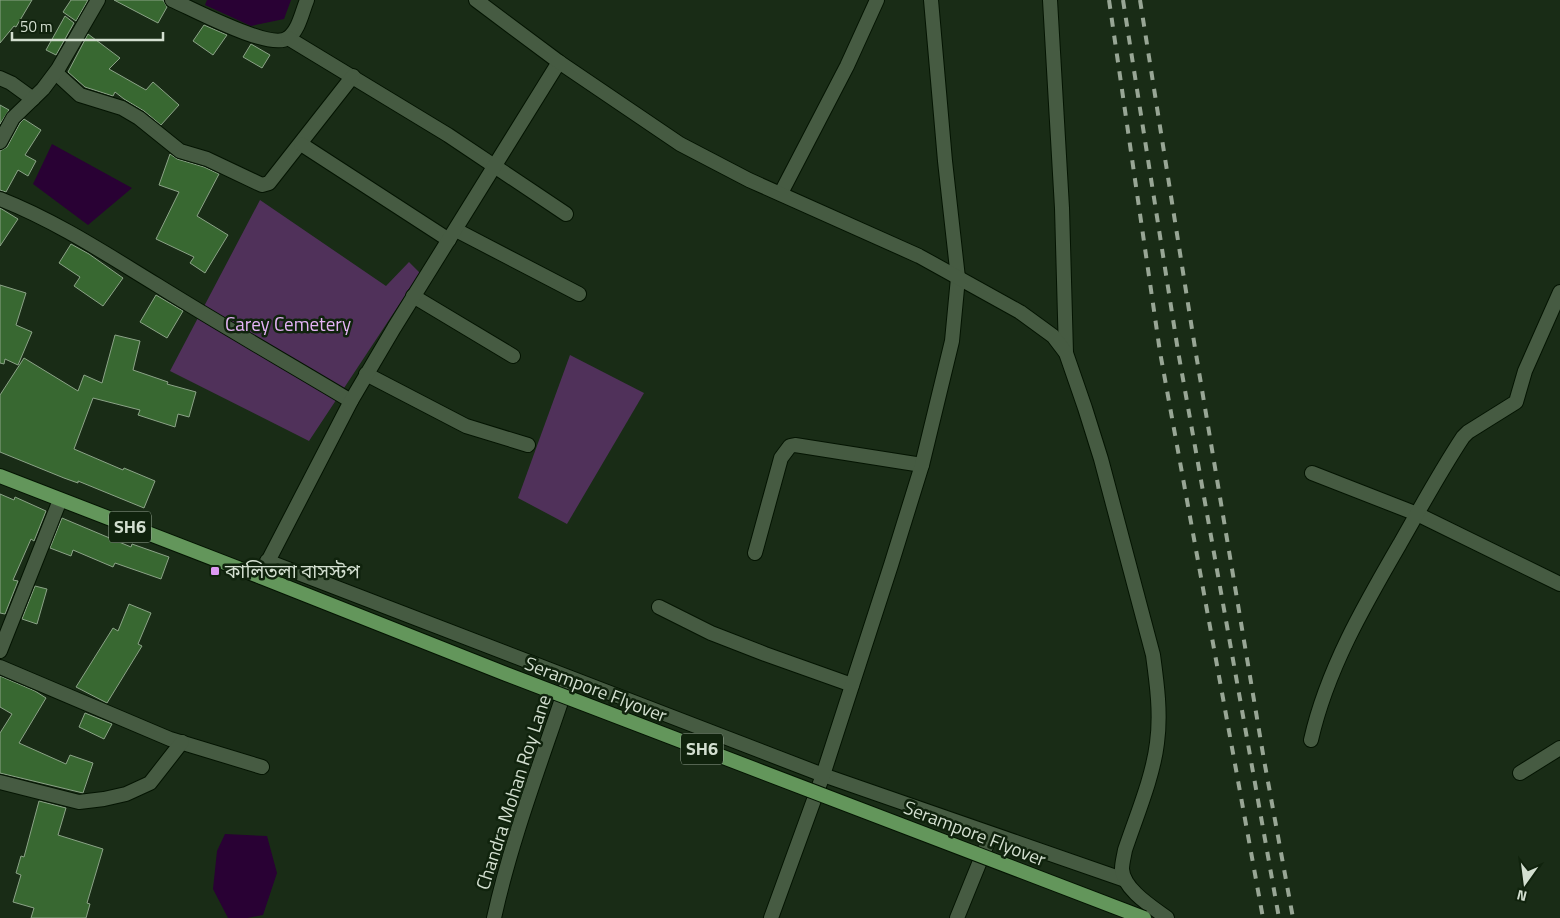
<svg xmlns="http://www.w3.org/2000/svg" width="1560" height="918" font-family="'Titillium Web','Noto Sans Bengali',sans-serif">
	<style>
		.green { fill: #50315a }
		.water { fill: #290134 }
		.building { fill: #386831; stroke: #8ba387 }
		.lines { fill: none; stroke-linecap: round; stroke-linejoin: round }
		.minor-casing { stroke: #041402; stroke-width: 16 }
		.tertiary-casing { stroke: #041402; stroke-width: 16 }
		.primary-casing { stroke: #041402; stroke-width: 16 }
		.minor { stroke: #465b42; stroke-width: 14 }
		.tertiary { stroke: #465b42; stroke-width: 14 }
		.primary { stroke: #63965b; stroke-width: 14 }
		.rail { stroke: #98a695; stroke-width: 4; stroke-dasharray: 9 9; stroke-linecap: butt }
		.primary-bridge-casing { stroke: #041402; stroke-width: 16; stroke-linecap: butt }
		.primary-bridge { stroke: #63965b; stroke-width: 14 }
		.poi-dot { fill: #dd99f3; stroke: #10230d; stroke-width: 2 }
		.labels { text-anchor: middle; stroke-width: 5; stroke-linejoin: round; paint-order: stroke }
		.shield { fill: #10230d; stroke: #98a796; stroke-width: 1 }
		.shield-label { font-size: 18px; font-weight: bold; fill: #d3dfd0 }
		.park-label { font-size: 19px; fill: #e5b4f6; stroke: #10230d }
		.poi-label { font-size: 19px; fill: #d3dfd0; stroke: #10230d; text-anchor: start }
		.street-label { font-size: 19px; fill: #d3dfd0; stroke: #10230d }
	</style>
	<rect width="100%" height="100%" fill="#192c16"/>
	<!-- green -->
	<g class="green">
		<path d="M260,200L386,286L409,262L420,273L309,441L170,371Z"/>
		<path d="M570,355L644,393L567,524L518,498Z"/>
	</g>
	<!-- water -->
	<g class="water">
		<path d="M207,0H291L284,19L251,26L205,5Z"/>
		<path d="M52,144L132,188L88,225L33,184Z"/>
		<path d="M225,834L267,836L277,873L263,915L247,918H228L213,889L217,851Z"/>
	</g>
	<!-- building -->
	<g class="building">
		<path d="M0,0H32L16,27L14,26L0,43Z"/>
		<path d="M71,0H88L76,21L63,12Z"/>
		<path d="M114,0H163L167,7L158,23Z"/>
		<path d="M65,16L74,23L56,55L46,50Z"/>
		<path d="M204,25L227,35L213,55L193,41Z"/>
		<path d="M88,34L120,58L109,69L146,90L153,82L179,105L161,125L144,111L124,99L115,92L113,96L85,87L68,72Z"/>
		<path d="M251,44L270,55L262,68L243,57Z"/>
		<path d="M0,105L9,110L0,124Z"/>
		<path d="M24,119L41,130L25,155L36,161L28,176L18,170L6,192L0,190V151L7,147L20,123Z"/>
		<path d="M170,154L177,159L204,167L219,174L197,216L228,235L205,273L190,263L194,257L156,239L179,192L159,185Z"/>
		<path d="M0,208L18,219L0,246Z"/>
		<path d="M71,244L89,254L123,278L103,306L74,286L80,277L59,263Z"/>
		<path d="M0,285L26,293L16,325L32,332L18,365L5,359L4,364L0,363Z"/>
		<path d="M156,295L183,311L167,338L140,322Z"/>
		<path d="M115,335L140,341L133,370L168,382L167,384L196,392L189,417L178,414L175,427L138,415L140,410L93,398L74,449L123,470L124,468L155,481L144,508L78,481V483L64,478L0,452V395L24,358L78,391L84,375L102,383Z"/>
		<path d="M0,494L14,500L15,497L46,511L34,541L31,539L13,580L18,581L5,614L0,613Z"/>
		<path d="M62,518L131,547L132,544L169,557L161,579L115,563L113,567L73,550L71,556L50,548Z"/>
		<path d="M35,586L47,589L37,624L22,619Z"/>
		<path d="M129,604L151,613L138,644L142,646L107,703L76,687L113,628L118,631Z"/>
		<path d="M0,676L35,691L46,698L19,743L66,764L70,755L93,763L83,793L0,773V733L12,714L0,707Z"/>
		<path d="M85,713L112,724L104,739L79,727Z"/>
		<path d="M39,801L66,808L58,835L103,849L87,903L90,904L86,918H31L34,908L13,902L21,875L16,873L21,856L24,857Z"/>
	</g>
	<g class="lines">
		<defs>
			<g id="minor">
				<path d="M172,0C193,9 270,51 288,38C299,30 302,12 307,0"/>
				<path d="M1050,0L1062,208L1066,353"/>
				<path d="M288,38L448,135L566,214"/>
				<path d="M56,73L80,95L122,108L139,118L180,151L207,159L262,185L269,183L353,76"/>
				<path d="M0,78L11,83L33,99"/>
				<path d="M0,142L13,118L43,89L58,69L98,0"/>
				<path d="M301,144L449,240"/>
				<path d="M781,193L847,66L877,0"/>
				<path d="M0,199C56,221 106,254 157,285C221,325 286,362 351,401"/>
				<path d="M456,230L579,294"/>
				<path d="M413,296L513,356"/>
				<path d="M366,374L466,426L528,445"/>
				<path d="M1312,473L1417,514L1560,584"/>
				<path d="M755,553L781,458L790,446L795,445L922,465"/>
				<path d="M267,561L823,775L1125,880"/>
				<path d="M264,569L351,401L394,328L559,62"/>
				<path d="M659,607L711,633L765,654L852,685"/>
				<path d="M0,651L60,500"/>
				<path d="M0,667L170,739L262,767"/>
				<path d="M1311,740C1327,669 1365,604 1401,542C1421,507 1441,470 1463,437L1468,432L1516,402L1525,371L1560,292"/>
				<path d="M1520,773L1560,748"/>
				<path d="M0,782L79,802L104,799L126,794L150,783L182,742"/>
				<path d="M494,918C512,836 543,757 569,678"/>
				<path d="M771,918L823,775L891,565L922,465L952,341L958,278L945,161L931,0"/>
				<path d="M957,918L991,834"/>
			</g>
			<path id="tertiary" d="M476,0L559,62L680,144L749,180L919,256L1020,312L1053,336L1066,353L1085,408L1101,459L1153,655C1157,684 1161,714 1157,743C1153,777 1136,817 1125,850C1124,856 1122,863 1122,869C1123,889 1152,907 1167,918"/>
			<path id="primary" d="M0,476L261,577"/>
		</defs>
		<!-- minor casing -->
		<use href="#minor" class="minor-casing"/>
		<!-- tertiary casing -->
		<use href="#tertiary" class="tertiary-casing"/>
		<!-- primary casing -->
		<use href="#primary" class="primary-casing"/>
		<!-- minor -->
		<use href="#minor" class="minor"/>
		<!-- tertiary -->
		<use href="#tertiary" class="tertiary"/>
		<!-- primary -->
		<use href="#primary" class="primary"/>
		<!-- rail -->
		<g class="rail">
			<path d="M1109,0L1160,352L1263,918"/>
			<path d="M1123,0L1178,351L1279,918"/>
			<path d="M1140,0L1195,348L1264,760L1293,918"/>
		</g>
		<defs>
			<path id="primary-bridge" d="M261,577L506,674L1144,918"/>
		</defs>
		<!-- primary-bridge casing -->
		<use href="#primary-bridge" class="primary-bridge-casing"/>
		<!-- primary-bridge -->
		<use href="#primary-bridge" class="primary-bridge"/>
	</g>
	<!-- markers -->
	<rect class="poi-dot" x="210" y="566" width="10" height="10" rx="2.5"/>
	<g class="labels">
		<!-- shield labels -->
		<g class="shield">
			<rect x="109" y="511.5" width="42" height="31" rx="4"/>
			<rect x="681" y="733.5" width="42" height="31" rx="4"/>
		</g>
		<g class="shield-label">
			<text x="130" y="533">SH6</text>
			<text x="702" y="755">SH6</text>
		</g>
		<!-- park labels -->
		<g class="park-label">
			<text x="288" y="331">Carey Cemetery</text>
		</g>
		<!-- poi labels -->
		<g class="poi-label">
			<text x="225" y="578">কালিতলা বাসস্টপ</text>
		</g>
		<!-- street labels -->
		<g class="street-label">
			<text transform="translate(596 689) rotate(21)" y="7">Serampore Flyover</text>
			<text transform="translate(513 792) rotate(-72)" y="7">Chandra Mohan Roy Lane</text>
			<text transform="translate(975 833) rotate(21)" y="7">Serampore Flyover</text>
		</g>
	</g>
	<!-- north arrow -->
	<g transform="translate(1525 883) rotate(194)" stroke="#10230d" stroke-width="4" paint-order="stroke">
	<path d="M0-4L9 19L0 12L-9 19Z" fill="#d3dfd0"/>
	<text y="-8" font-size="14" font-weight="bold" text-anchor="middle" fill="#d3dfd0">N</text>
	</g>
	<!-- scale -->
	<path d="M12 32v8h151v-8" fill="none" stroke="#d3dfd0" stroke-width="2.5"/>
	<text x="20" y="32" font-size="15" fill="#d3dfd0" stroke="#10230d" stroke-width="4" paint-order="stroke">50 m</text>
</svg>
